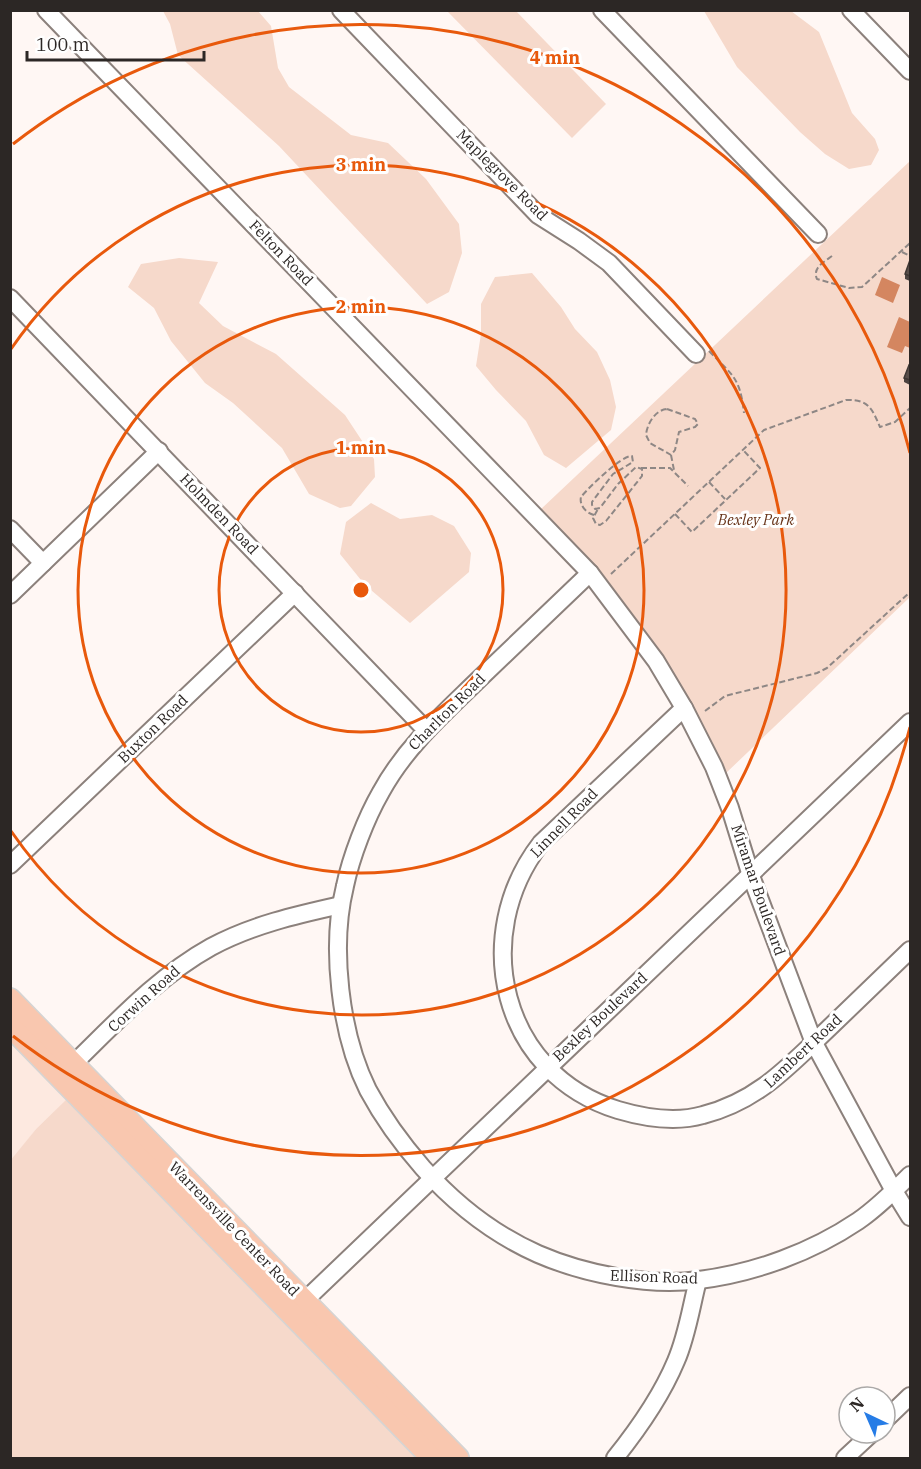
<svg xmlns="http://www.w3.org/2000/svg" width="921" height="1469" font-family="'IBM Plex Serif',serif">
	<style>
		.built { fill: #fde9e0 }
		.green { fill: #f6d9cb }
		.water { fill: #d48660 }
		.lines { fill: none; stroke-linecap: round; stroke-linejoin: round }
		.minor-casing { stroke: #8c817c; stroke-width: 20 }
		.major-casing { stroke: #d5d4d3; stroke-width: 24 }
		.path { stroke: #8e8785; stroke-width: 2; stroke-dasharray: 6 3; stroke-linecap: butt }
		.minor { stroke: #fff; stroke-width: 16 }
		.major { stroke: #f9c7af; stroke-width: 21 }
		.wall { fill: #4c4340 }
		.building { fill: #584e4a; stroke: #3e3734; stroke-width: 1.5 }
		.ring { fill: none; stroke: #e8590c; stroke-width: 3 }
		.labels { text-anchor: middle; stroke-width: 6; stroke-linejoin: round; paint-order: stroke }
		.street-label { font-size: 15px; fill: #2c2725; stroke: #fff }
		.park-label { font-size: 15px; font-style: italic; fill: #683419; stroke: #fff }
		.centre { fill: #e8590c; stroke: #fff; stroke-width: 3 }
		.ring-label { font-size: 18px; text-anchor: middle; font-weight: bold; fill: #e8590c; stroke: #fff; stroke-width: 6; stroke-linejoin: round; paint-order: stroke }
	</style>
	<rect width="100%" height="100%" fill="#fff7f4"/>
	<!-- built -->
	<path class="built" d="M11,1041L67,1099L36,1129L11,1161Z"/>
	<!-- green -->
	<g class="green">
		<path d="M163,11H258L271,26L278,68L289,87L351,135L388,143L426,179L459,224L462,253L449,292L427,304L279,146L178,55L170,24Z"/>
		<path d="M447,11H516L606,104L572,138Z"/>
		<path d="M704,11H791L819,32L852,113L875,139L879,150L871,165L849,169L825,154L800,132L737,67Z"/>
		<path d="M910,161V597L725,774L714,746L697,714L657,649L608,581L540,510Z"/>
		<path d="M179,258L218,262L199,303L223,326L276,354L345,415L374,459L375,477L351,506L340,508L309,494L282,448L233,403L205,383L171,341L154,308L128,287L141,264Z"/>
		<path d="M532,273L561,307L575,329L597,352L610,380L616,407L611,430L566,468L544,455L526,421L496,390L476,366L481,334V304L495,277Z"/>
		<path d="M371,503L400,519L432,515L454,526L471,553L469,572L410,623L365,585L340,554L346,522Z"/>
		<path d="M74,1092L432,1458H11L10,1161L36,1129Z"/>
	</g>
	<!-- water -->
	<g class="water">
		<path d="M882,277L900,285L893,303L875,295Z"/>
		<path d="M899,317L910,322V348L905,346L902,353L887,347Z"/>
	</g>
	<g class="lines">
		<defs>
			<g id="minor">
				<path d="M46,10L590,573L656,661L684,708L714,767L730,808L751,876L814,1043L894,1191L910,1217"/>
				<path d="M341,10L538,215L579,241L609,263L696,354"/>
				<path d="M602,10L818,234"/>
				<path d="M851,10L910,71"/>
				<path d="M10,298L426,730"/>
				<path d="M10,529L43,563"/>
				<path d="M590,573C552,609 514,646 476,682C441,716 405,748 381,792C366,818 351,857 345,886C330,947 340,1034 368,1090C383,1118 402,1144 423,1168C456,1205 493,1234 538,1254C584,1274 649,1287 699,1280C755,1273 812,1252 858,1221C877,1208 894,1191 910,1175"/>
				<path d="M10,595L159,451"/>
				<path d="M684,708L541,843C469,936 501,1074 618,1110C645,1118 675,1123 703,1115C758,1101 789,1066 828,1029C856,1002 883,976 910,950"/>
				<path d="M10,865L295,593"/>
				<path d="M65,1072C111,1028 155,978 211,947C252,925 296,915 341,905"/>
				<path d="M297,1308L910,722"/>
				<path d="M885,1420L910,1396"/>
				<path d="M615,1458C639,1428 661,1397 676,1361C687,1336 691,1307 698,1280"/>
				<path d="M845,1458L872,1433"/>
			</g>
			<g id="major">
				<path d="M10,999L458,1458"/>
				<path d="M10,1026L432,1458"/>
			</g>
		</defs>
		<!-- minor casing -->
		<use href="#minor" class="minor-casing"/>
		<!-- major casing -->
		<use href="#major" class="major-casing"/>
		<!-- path -->
		<g class="path">
			<path d="M902,252L910,256"/>
			<path d="M832,256C824,262 812,268 817,279L849,288L862,287L910,243"/>
			<path d="M709,351C733,376 740,377 744,413"/>
			<path d="M667,409L695,419L698,424L695,427L679,432L675,450L671,455L650,443L646,435C647,424 655,410 667,409Z"/>
			<path d="M671,455L674,470"/>
			<path d="M641,468H670L688,486"/>
			<path d="M709,482L725,499"/>
			<path d="M675,514L692,532L760,468L744,451"/>
			<path d="M594,515C586,513 579,505 581,497C588,488 622,455 632,456L633,462L613,474L592,502V505L595,509L600,508L618,484L636,467L642,469V476L606,521L600,525L596,524L593,518L598,509"/>
			<path d="M611,574L764,430L846,400C869,399 872,409 880,427L895,422L910,408"/>
			<path d="M705,711L725,696L817,673L827,668L910,592"/>
		</g>
		<!-- minor -->
		<use href="#minor" class="minor"/>
		<!-- major -->
		<use href="#major" class="major"/>
	</g>
	<!-- wall -->
	<g class="wall">
		<path d="M910,260V281L905,279V274Z"/>
		<path d="M910,366V385L904,382V378Z"/>
	</g>
	<!-- building -->
	<g class="building">
		<path d="M910,260V276L905,274Z"/>
		<path d="M909,365L910,366V380L904,378Z"/>
	</g>
	<!-- distance rings -->
	<g class="ring">
		<circle cx="361" cy="590" r="142"/>
		<circle cx="361" cy="590" r="283"/>
		<path d="M11 349A425 425 0 1 1 11 831"/>
		<path d="M910 727A566 566 0 0 1 13 1036M13 144A566 566 0 0 1 910 453"/>
	</g>
	<g class="labels">
		<!-- street labels -->
		<g class="street-label">
			<text transform="translate(502 175) rotate(45)" y="5">Maplegrove Road</text>
			<text transform="translate(281 253) rotate(46)" y="5">Felton Road</text>
			<text transform="translate(219 514) rotate(46)" y="5">Holmden Road</text>
			<text transform="translate(447 712) rotate(-45)" y="5">Charlton Road</text>
			<text transform="translate(153 729) rotate(-44)" y="5">Buxton Road</text>
			<text transform="translate(564 823) rotate(-46)" y="5">Linnell Road</text>
			<text transform="translate(758 890) rotate(71)" y="5">Miramar Boulevard</text>
			<text transform="translate(144 999) rotate(-42)" y="5">Corwin Road</text>
			<text transform="translate(600 1017) rotate(-43)" y="5">Bexley Boulevard</text>
			<text transform="translate(803 1051) rotate(-43)" y="5">Lambert Road</text>
			<text transform="translate(234 1229) rotate(46)" y="5">Warrensville Center Road</text>
			<text transform="translate(654 1277) rotate(2)" y="5">Ellison Road</text>
		</g>
		<!-- park labels -->
		<g class="park-label">
			<text x="756" y="525">Bexley Park</text>
		</g>
	</g>
	<circle cx="361" cy="590" r="9" class="centre"/>
	<g class="ring-label">
		<text x="555" y="64">4 min</text>
		<text x="361" y="171">3 min</text>
		<text x="361" y="313">2 min</text>
		<text x="361" y="454">1 min</text>
	</g>
	<!-- border -->
	<rect width="921" height="1469" fill="none" stroke="#2c2725" stroke-width="24"/>
	<!-- north arrow -->
	<g transform="translate(867 1415) rotate(316)"><circle r="28" fill="#ffffff" stroke="#aba9a8" stroke-width="1.5"/>
	<path d="M0-4.5L10 22L0 15L-10 22Z" fill="#267ce6"/>
	<text y="-9" font-size="16" font-weight="bold" text-anchor="middle" fill="#2c2725">N</text>
	</g>
	<!-- scale -->
	<path d="M27 51v9h177v-9" fill="none" stroke="#2c2725" stroke-width="3"/>
	<text x="36" y="51" font-size="18" fill="#2c2725" stroke="#ffffff" stroke-width="4.5" paint-order="stroke">100 m</text>
</svg>
